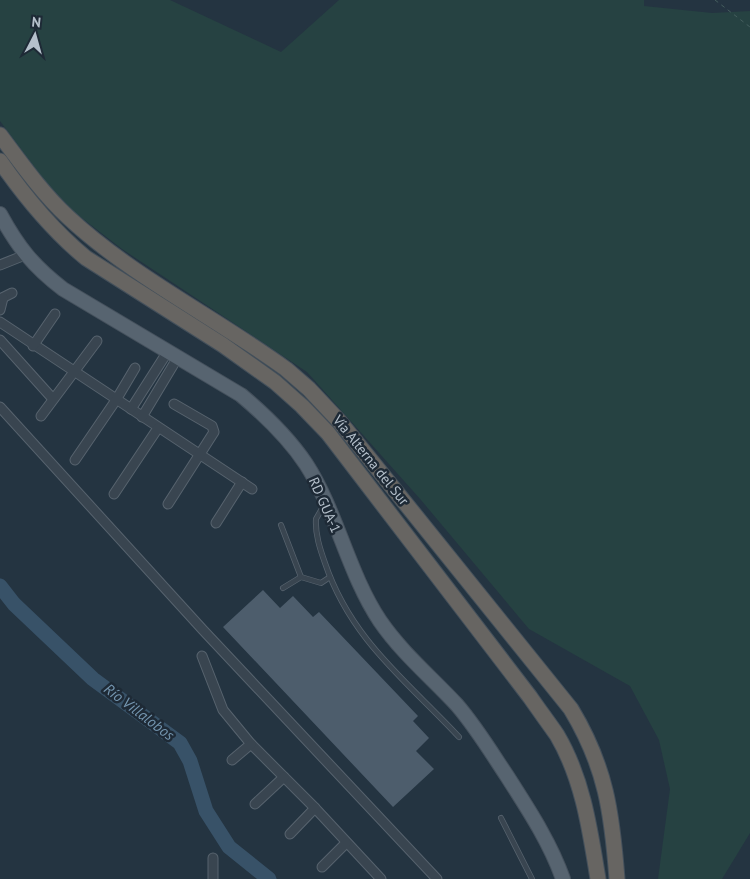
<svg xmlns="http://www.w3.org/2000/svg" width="750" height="879" font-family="'PT Sans',sans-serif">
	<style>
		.green { fill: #264242 }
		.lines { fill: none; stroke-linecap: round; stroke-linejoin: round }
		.river { stroke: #385268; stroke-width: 15 }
		.building { fill: #4d5d6c }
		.service-casing { stroke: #57636e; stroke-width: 6 }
		.minor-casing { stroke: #57636e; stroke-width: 11 }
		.primary-casing { stroke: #45515d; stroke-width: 16 }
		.trunk-casing { stroke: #44505b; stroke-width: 17 }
		.path { stroke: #455e5e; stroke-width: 1; stroke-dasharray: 4 4; stroke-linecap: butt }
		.service { stroke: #394550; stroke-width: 4.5 }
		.minor { stroke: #394550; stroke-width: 9 }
		.primary { stroke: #576470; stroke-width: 14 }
		.trunk { stroke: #676562; stroke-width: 15 }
		.labels { text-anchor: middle; stroke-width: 5; stroke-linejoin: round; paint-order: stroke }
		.street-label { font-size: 14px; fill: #b5c0cb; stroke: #1e2a36 }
		.water-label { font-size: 15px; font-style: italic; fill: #7495af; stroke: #1e2a36 }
	</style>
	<rect width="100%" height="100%" fill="#243441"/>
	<!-- green -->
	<path class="green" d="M0,0H170L281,52L339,0H644V6L712,13L750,11V833L722,879H658L670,789L659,740L630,686L529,629L421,500L307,372L122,249L74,212L44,180L0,121Z"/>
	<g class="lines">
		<!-- river -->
		<path class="river" d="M0,586L14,604L93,679L180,743L190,761L206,811L229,847L269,879"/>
	</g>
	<!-- building -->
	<path class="building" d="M263,590L280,608L293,596L313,617L319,612L418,716L413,721L429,738L416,751L434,769L393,807L223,627Z"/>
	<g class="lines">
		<defs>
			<g id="service">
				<path d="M324,505L316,519C315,534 320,549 325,563C351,640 407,681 459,737"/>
				<path d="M281,525L301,577"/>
				<path d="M283,588L301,577L321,583L330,577"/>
				<path d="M501,818L532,879"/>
			</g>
			<g id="minor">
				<path d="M0,265L25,255"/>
				<path d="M0,299L12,293"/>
				<path d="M0,310L3,298"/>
				<path d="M0,322L252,489"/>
				<path d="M0,340L53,399"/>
				<path d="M33,346L55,314"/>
				<path d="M0,407L203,630L437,879"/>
				<path d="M131,409L168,351"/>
				<path d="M41,416L97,341"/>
				<path d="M142,417L178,357"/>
				<path d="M75,460L116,400L135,368"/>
				<path d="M114,494L158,428"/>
				<path d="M168,504L214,432L212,426L174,404"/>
				<path d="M216,523L242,482"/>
				<path d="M202,656L223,710L251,744L315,808L381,879"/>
				<path d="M232,760L251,744"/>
				<path d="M255,804L284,777"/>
				<path d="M290,834L315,808"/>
				<path d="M322,867L346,843"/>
				<path d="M213,879V858"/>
			</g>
			<path id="primary" d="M0,214C18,247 33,266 63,289L241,395C266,416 288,437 306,464C337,512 348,573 380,621C402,653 431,677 457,705C476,727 491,752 507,776C528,809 550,842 563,879"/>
			<g id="trunk">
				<path d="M0,135C21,163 42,193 68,217C131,276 216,318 286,369L309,389L340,422L571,709C606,767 612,813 617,879"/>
				<path d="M0,161C25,197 52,230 86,258L223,345L275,382L302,406L328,433L530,697C539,710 548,722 557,735C583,779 590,830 598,879"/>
			</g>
		</defs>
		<!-- service casing -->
		<use href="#service" class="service-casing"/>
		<!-- minor casing -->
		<use href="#minor" class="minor-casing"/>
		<!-- primary casing -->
		<use href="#primary" class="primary-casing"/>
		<!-- trunk casing -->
		<use href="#trunk" class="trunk-casing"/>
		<!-- path -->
		<path class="path" d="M715,0L750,27"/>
		<!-- service -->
		<use href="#service" class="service"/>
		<!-- minor -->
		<use href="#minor" class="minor"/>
		<!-- primary -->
		<use href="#primary" class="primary"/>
		<!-- trunk -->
		<use href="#trunk" class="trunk"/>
	</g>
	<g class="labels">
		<!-- street labels -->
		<g class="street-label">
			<text transform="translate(371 460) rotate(51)" y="5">Vía Alterna del Sur</text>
			<text transform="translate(325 505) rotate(66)" y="5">RD GUA-1</text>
		</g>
		<!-- water labels -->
		<g class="water-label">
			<text transform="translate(139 712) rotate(37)" y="5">Río Villalobos</text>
		</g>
	</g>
	<!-- north arrow -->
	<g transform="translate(35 35) rotate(6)" stroke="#1e2a36" stroke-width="4" paint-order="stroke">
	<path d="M0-4L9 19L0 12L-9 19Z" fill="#b5c0cb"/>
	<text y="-8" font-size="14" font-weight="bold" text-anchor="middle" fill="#b5c0cb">N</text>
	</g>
</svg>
